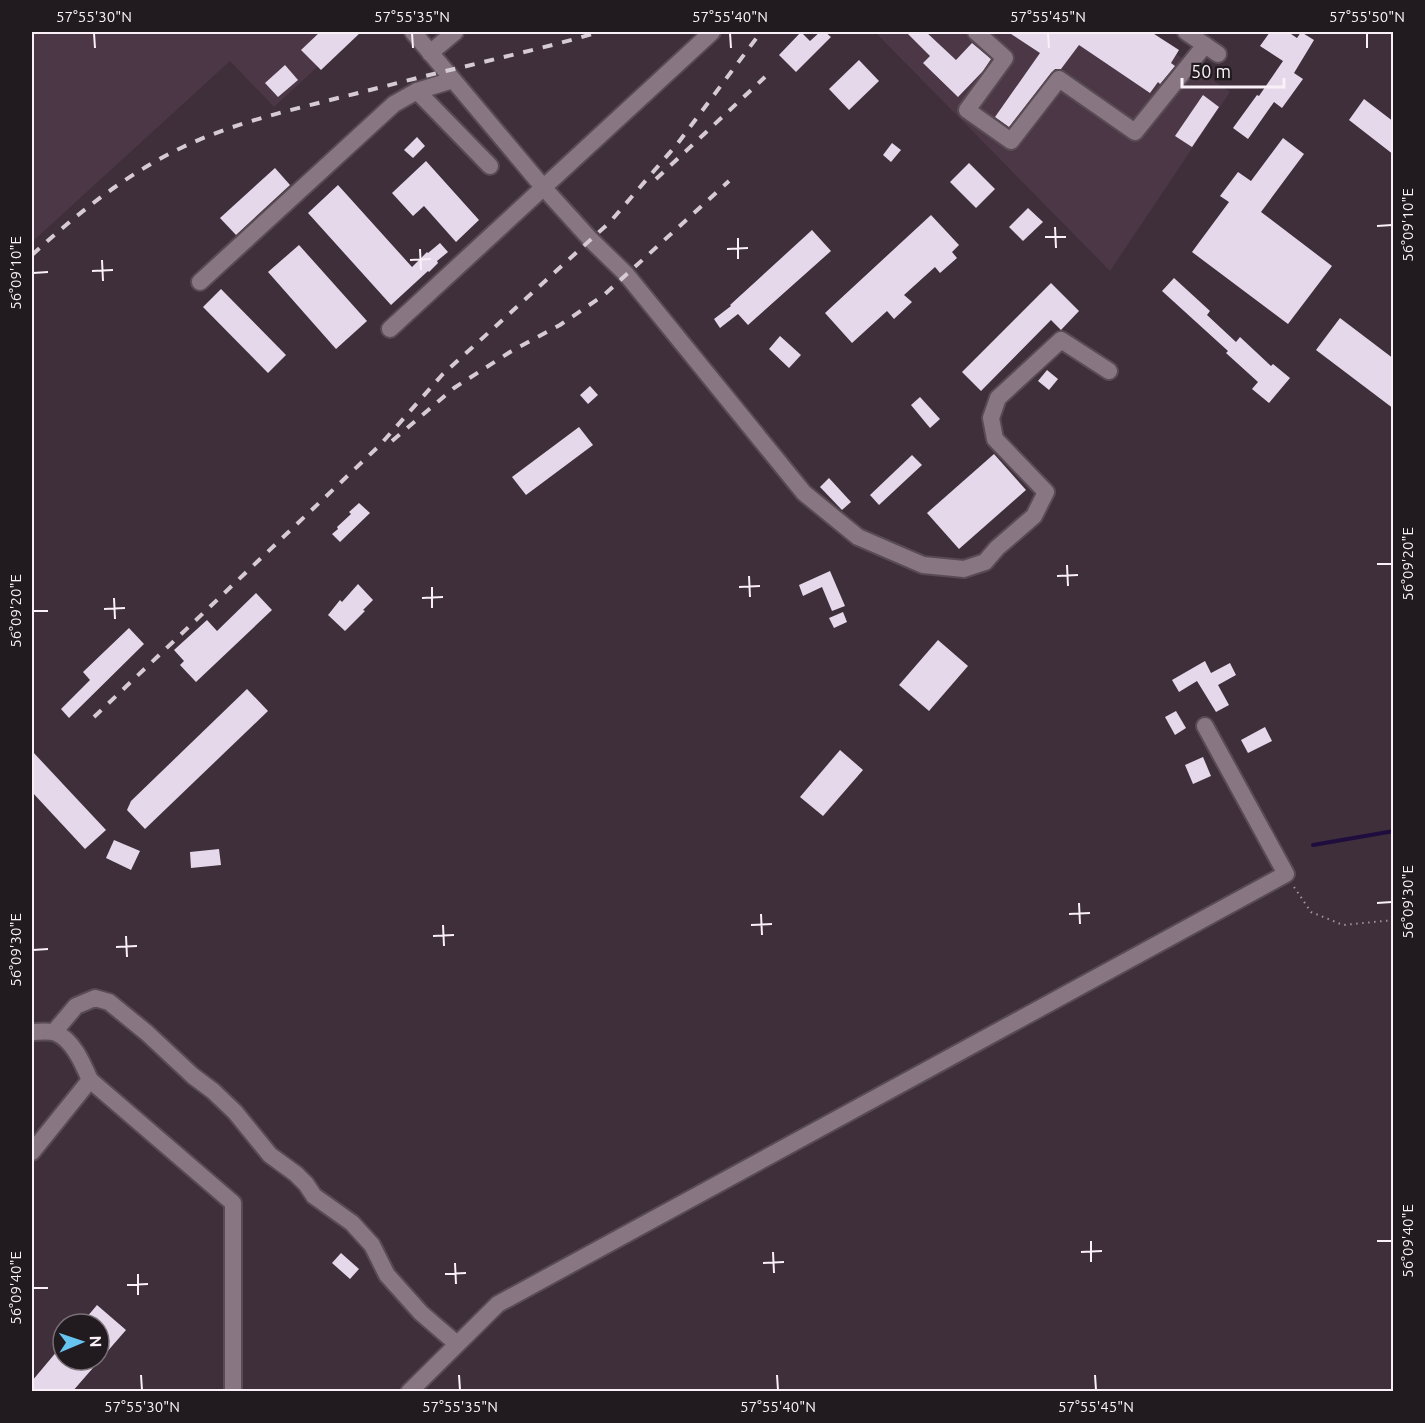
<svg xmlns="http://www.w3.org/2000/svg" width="1425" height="1423" font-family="Ubuntu,sans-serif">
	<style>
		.built { fill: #4c3746 }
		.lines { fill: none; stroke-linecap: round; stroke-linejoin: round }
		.stream { stroke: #1f0d3e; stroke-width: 4 }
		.building { fill: #e6d8eb }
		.minor-casing { stroke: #584b54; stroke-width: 20 }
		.path { stroke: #a0939c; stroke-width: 2; stroke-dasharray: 1.5 4.5; stroke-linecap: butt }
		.minor { stroke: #887683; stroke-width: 16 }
		.rail { stroke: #d6cbd2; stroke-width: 4; stroke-dasharray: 10 10; stroke-linecap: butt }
		.ticks { fill: none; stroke: #faf0f7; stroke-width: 2 }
		.neatline { fill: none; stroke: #faf0f7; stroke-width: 2 }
		.ticks-label { font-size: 15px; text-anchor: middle; fill: #faf0f7 }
	</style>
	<rect width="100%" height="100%" fill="#3f2f3a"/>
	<!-- built -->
	<g class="built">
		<path d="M32,32H355L274,107L230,61L32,242Z"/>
		<path d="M875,32H1145L1230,92L1110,271Z"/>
	</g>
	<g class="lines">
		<!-- stream -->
		<path class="stream" d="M1313,845L1394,831"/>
	</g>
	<!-- building -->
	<g class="building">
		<path d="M320,32H361L321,70L301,50Z"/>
		<path d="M801,32L810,41L820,32H825L831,37L796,72L779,55Z"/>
		<path d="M906,32H926L956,60L972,43L991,59L983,71L958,97L923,63L930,56Z"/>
		<path d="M1008,32H1151L1179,50L1171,63L1175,66L1160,84L1158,82L1150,93L1079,45L1061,69H1055L1051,73L1009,127L995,117L1040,53Z"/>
		<path d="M1270,32H1288L1297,38L1301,32L1314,40L1294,73L1303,79L1282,108L1274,102L1248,139L1233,128L1257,95L1259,96L1283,61L1260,46Z"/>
		<path d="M859,60L879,81L849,110L829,89Z"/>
		<path d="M285,65L298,80L278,97L265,83Z"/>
		<path d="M1203,95L1219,107L1192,147L1175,136Z"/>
		<path d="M1364,99L1394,122V155L1349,120Z"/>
		<path d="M417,137L425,146L413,158L404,150Z"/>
		<path d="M1283,138L1304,154L1261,212L1332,266L1288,324L1192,252L1229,202L1220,196L1238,172L1251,181Z"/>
		<path d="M892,143L901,150L891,162L883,155Z"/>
		<path d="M426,161L479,220L456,242L424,206L413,216L392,193Z"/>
		<path d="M969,163L995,189L976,208L950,182Z"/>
		<path d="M275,168L290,185L236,235L220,218Z"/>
		<path d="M338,185L412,267L427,252L428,253L440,243L448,252L437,261L438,263L429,272L428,271L391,305L308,213Z"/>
		<path d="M1028,208L1043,222L1023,241L1009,227Z"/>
		<path d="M931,215L959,245L952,252L957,258L940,273L935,267L904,295L912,302L894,319L887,311L852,343L825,313Z"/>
		<path d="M812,230L831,251L748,325L738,314L720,328L714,319L731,306L730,305Z"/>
		<path d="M299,245L367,321L336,349L268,272Z"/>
		<path d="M1174,278L1210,311L1207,315L1236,342L1240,337L1271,366L1273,364L1290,378L1269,403L1252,389L1258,382L1226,353L1228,351L1162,291Z"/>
		<path d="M1051,283L1079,311L1061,330L1051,320L981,391L962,372Z"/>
		<path d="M221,289L286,355L268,373L203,307Z"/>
		<path d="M1340,318L1394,359V409L1316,350Z"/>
		<path d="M780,336L801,355L789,368L769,349Z"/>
		<path d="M1047,370L1058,379L1049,390L1038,381Z"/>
		<path d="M590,386L598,395L588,404L580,395Z"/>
		<path d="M920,397L940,419L930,428L911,405Z"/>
		<path d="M579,427L593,445L526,495L512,477Z"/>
		<path d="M994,454L1026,490L959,549L927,513Z"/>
		<path d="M912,455L922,465L879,505L870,495Z"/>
		<path d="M829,478L851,502L842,510L820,487Z"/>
		<path d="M359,503L370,513L340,542L332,534L338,529L337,527L351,514L349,512Z"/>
		<path d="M830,571L845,606L832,611L822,587L803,596L799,585Z"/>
		<path d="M358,584L373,600L363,610L365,611L345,631L328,615L340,600L342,602Z"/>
		<path d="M256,593L272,610L196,682L180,665L184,661L174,650L207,620L217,631Z"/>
		<path d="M843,612L847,622L834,628L829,618Z"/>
		<path d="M129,628L144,644L69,718L61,709L90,680L83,672Z"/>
		<path d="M938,640L968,666L929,711L899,685Z"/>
		<path d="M1205,661L1211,673L1230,663L1236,675L1218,685L1229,705L1216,712L1197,681L1179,692L1172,680Z"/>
		<path d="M247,689L268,711L145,829L127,810L131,801Z"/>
		<path d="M1176,711L1186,728L1175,735L1165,717Z"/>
		<path d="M1265,727L1272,741L1248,753L1241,740Z"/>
		<path d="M840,750L863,770L823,816L800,797Z"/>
		<path d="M32,751L106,830L85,849L32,792Z"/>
		<path d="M1203,757L1211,776L1193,784L1185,765Z"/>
		<path d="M114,840L140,851L131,870L106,858Z"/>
		<path d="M219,849L221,865L191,868L190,852Z"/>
		<path d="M341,1253L359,1269L350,1279L332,1263Z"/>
		<path d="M97,1305L126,1330L72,1392H32V1381L63,1344V1360H99V1324H81Z"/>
	</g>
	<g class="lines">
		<defs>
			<g id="minor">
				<path d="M413,32L543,187L591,240L626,274L804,493L858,537L923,565L964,569L985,562L997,548L1034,516L1046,492L995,439L991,418L998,398L1061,340L1109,371"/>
				<path d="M976,32L1005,58L967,110L1011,141L1059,79L1135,132L1205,45"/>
				<path d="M1186,32L1218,54"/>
				<path d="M430,53L455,32"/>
				<path d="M417,91L490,166"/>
				<path d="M200,282L394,104L417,91L453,80"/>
				<path d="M390,329L712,32"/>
				<path d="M32,1032C39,1032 49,1030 56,1033C73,1040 83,1064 90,1080"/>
				<path d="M54,1032L76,1006L95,998L109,1002L147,1033L193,1076L213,1091L235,1112L270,1155L296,1174L306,1184L314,1196L352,1223L372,1245L387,1275L421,1313L457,1344"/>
				<path d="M32,1152L90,1080L233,1203V1392"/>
				<path d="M409,1392L498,1304L1286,874L1205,726"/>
			</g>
		</defs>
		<!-- minor casing -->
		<use href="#minor" class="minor-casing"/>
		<!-- path -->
		<path class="path" d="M1294,887L1311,912L1343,925L1394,920"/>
		<!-- minor -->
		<use href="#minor" class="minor"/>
		<!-- rail -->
		<g class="rail">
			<path d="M656,179L765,77"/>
			<path d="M32,255C78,213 126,174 183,147C231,124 283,112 334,99C379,88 423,76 467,66C511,55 556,45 599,32"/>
			<path d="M392,441L454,388L510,352L560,325L604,295L729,181"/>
			<path d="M94,717L380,445L442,375L610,222L678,143L761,32"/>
		</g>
	</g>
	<!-- ticks -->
	<path class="ticks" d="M94,33L95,48M412,33L413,48M730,33L731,48M1048,33L1049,48M1367,33V48M1377,226L1392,225M1055,227L1056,248M1045,237H1066M738,238V259M420,249L421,270M727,249L748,248M102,260L103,281M410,260L431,259M92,271L113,270M33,273L48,272M1377,564H1392M1067,565L1068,586M749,576L750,597M1057,576L1078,575M432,587V608M739,587L760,586M114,598L115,619M422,598L443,597M104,609L125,608M33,611H48M1079,903L1080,924M1377,903L1392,902M761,914L762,935M1069,914L1090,913M443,925L444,946M751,925L772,924M126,936L127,957M433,936L454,935M116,947L137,946M33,950L48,949M1091,1241V1262M1377,1241H1392M773,1252L774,1273M1081,1252L1102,1251M455,1263L456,1284M763,1263L784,1262M138,1274V1295M445,1274L466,1273M127,1285L148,1284M33,1288H48M141,1375L142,1390M459,1375L460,1390M777,1375L778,1390M1095,1375L1096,1390"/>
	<!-- border -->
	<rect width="1425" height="1423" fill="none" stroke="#211a1f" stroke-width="66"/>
	<!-- north arrow -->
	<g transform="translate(81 1342) rotate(88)"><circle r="28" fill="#211a1f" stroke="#787075" stroke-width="1.5"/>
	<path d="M0-4.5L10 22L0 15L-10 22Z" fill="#67c4f0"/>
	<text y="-9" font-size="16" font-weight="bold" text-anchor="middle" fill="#faf0f7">N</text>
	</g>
	<!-- scale -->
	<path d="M1182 78v9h102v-9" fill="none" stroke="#faf0f7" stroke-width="3"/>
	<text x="1191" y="78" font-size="18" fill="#faf0f7" stroke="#211a1f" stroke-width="4.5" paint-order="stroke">50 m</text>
	<rect x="33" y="33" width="1359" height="1357" class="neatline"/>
	<g class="ticks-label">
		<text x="94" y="22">57°55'30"N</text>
		<text x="412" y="22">57°55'35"N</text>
		<text x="730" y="22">57°55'40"N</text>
		<text x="1048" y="22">57°55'45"N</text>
		<text x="1367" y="22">57°55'50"N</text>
		<text transform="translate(1408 225) rotate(-90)" y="5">56°09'10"E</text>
		<text transform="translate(16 273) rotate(-90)" y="5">56°09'10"E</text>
		<text transform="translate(1408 564) rotate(-90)" y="5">56°09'20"E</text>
		<text transform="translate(16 611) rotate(-90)" y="5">56°09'20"E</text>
		<text transform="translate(1408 902) rotate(-90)" y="5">56°09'30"E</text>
		<text transform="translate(16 950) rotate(-90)" y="5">56°09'30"E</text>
		<text transform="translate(1408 1241) rotate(-90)" y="5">56°09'40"E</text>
		<text transform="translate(16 1288) rotate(-90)" y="5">56°09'40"E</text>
		<text x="142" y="1412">57°55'30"N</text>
		<text x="460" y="1412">57°55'35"N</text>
		<text x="778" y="1412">57°55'40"N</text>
		<text x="1096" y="1412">57°55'45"N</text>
	</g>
</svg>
